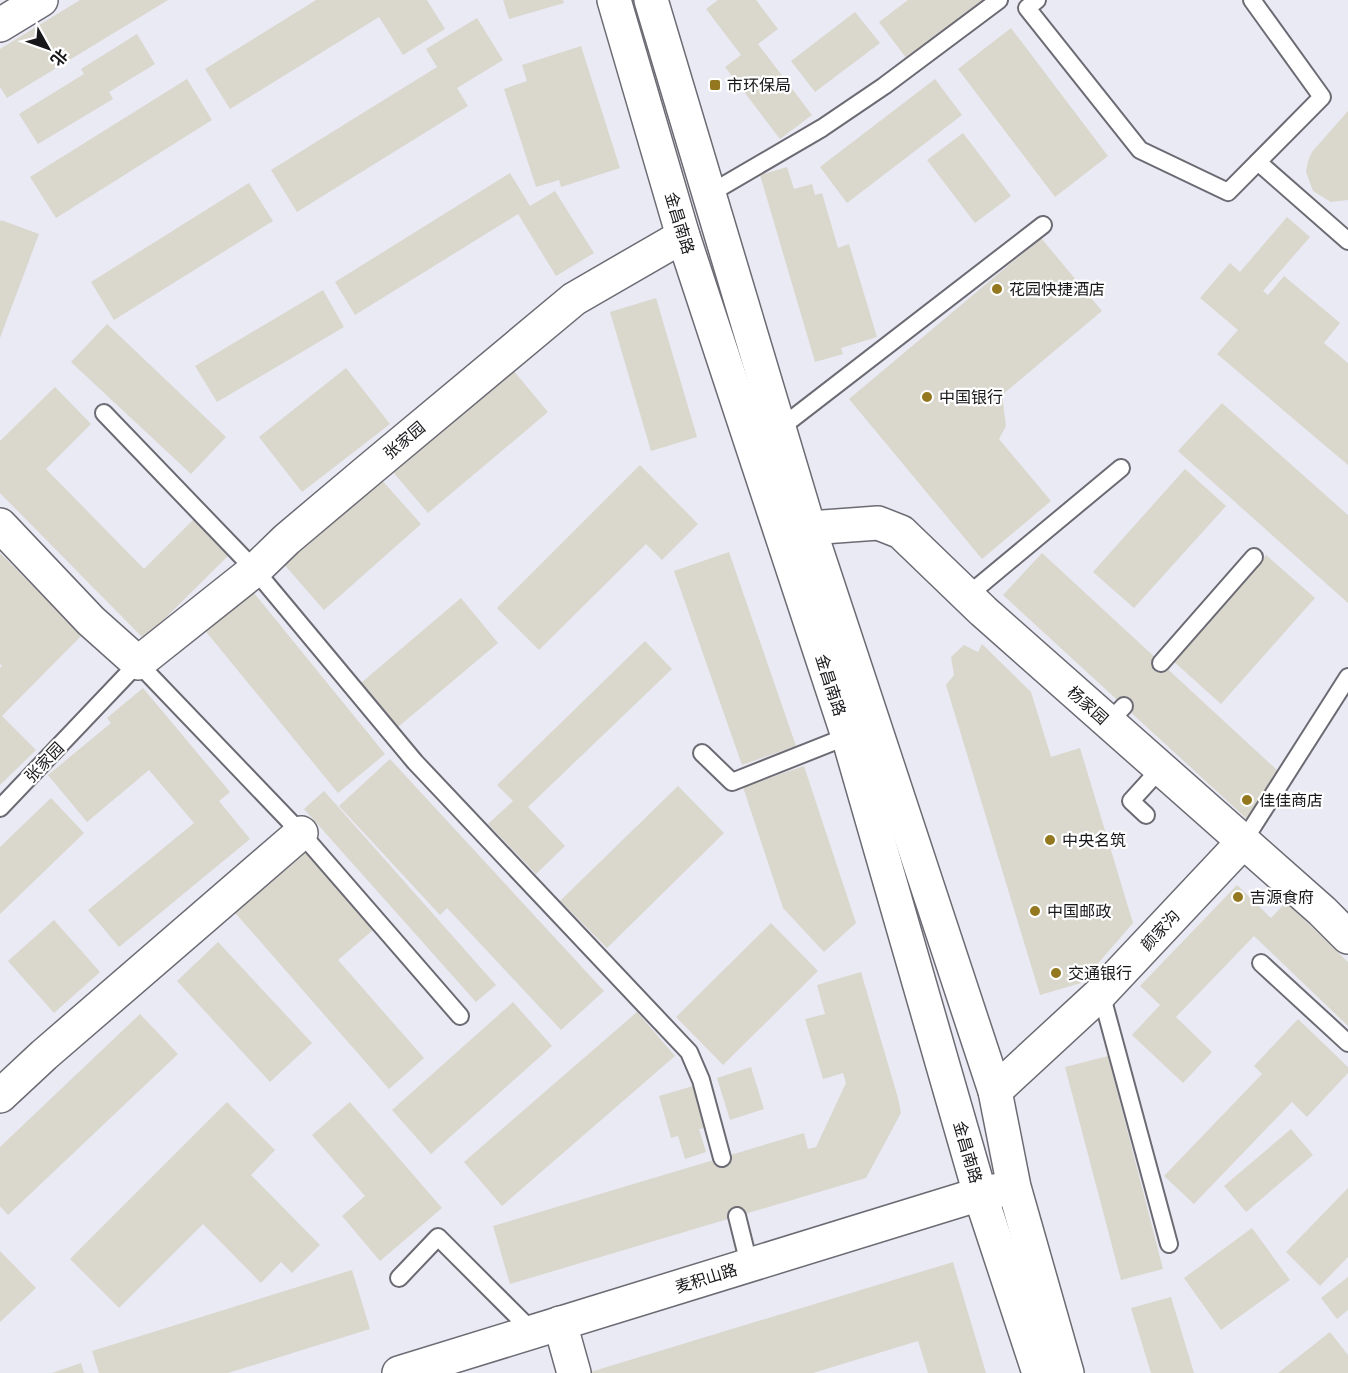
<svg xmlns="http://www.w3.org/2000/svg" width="1348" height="1373" font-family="'Times New Roman','Noto Sans SC',serif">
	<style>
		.building { fill: #dad7cd }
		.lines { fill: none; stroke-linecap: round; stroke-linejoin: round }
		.lane-casing { stroke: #6c6b74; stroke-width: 20 }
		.street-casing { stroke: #6c6b74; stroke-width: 36 }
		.secondary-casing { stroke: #6c6b74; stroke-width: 36 }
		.lane { stroke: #fff; stroke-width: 16 }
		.street { stroke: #fff; stroke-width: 33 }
		.secondary { stroke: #fff; stroke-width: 33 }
		.poi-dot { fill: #93781f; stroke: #fff; stroke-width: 2 }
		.labels { text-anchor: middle; stroke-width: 4.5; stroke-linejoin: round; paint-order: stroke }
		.poi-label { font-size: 16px; fill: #17171a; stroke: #fff; text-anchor: start }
		.street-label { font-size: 16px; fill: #17171a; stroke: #fff }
	</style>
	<rect width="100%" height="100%" fill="#eaeaf4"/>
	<!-- building -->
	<g class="building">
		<path d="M80,0H168L7,98L0,87V49Z"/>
		<path d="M316,0H427L445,29L403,55L379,17L230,109L205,69Z"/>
		<path d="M503,0H563L564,3L509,19Z"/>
		<path d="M718,0H756L778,29L758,44L812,115L780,139L725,67L741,55L706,9Z"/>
		<path d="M908,0H985L907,59L879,22Z"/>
		<path d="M855,12L880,43L815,92L791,61Z"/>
		<path d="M477,18L503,60L457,88L468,106L297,212L271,170L437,67L426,49Z"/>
		<path d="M1011,28L1108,156L1055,197L958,69Z"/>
		<path d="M137,34L155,64L109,92L113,99L38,144L19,114L84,74L81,69Z"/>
		<path d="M581,46L620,168L561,187L559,180L536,187L504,89L527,81L522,65Z"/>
		<path d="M187,79L212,120L56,218L30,177Z"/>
		<path d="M935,79L962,115L847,203L820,167Z"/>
		<path d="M1348,111V200L1331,202L1313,191L1306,172L1308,161L1312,152Z"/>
		<path d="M963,133L1011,196L975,223L927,160Z"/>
		<path d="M787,167L794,189L812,184L815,195L822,193L838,248L849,244L877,337L841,348L843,354L815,362L760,175Z"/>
		<path d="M510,173L530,206L555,191L594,253L556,276L518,214L355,315L335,282Z"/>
		<path d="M249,183L273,221L114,320L91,282Z"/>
		<path d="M1287,217L1310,237L1263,291L1268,295L1284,276L1340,323L1324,343L1348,363V465L1217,354L1238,330L1200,298L1230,263L1240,272Z"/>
		<path d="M1,220L39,234L0,338V222Z"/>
		<path d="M1041,238L1102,311L1002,395L1006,426L999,439L1051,501L982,559L849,399Z"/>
		<path d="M323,290L344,327L217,402L195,366Z"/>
		<path d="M656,298L697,437L651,451L610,312Z"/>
		<path d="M107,324L226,437L191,474L71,362Z"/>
		<path d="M346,368L390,424L302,492L259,437Z"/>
		<path d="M513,370L548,412L428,513L393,472Z"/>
		<path d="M55,387L91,424L46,469L144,569L195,518L230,554L144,639L0,493V441Z"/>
		<path d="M1222,403L1348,515V603L1178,451Z"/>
		<path d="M640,465L698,524L662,560L646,544L539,650L497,608Z"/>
		<path d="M1185,469L1226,506L1134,608L1093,572Z"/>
		<path d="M379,477L421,524L324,610L282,562Z"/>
		<path d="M729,552L796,746L742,765L674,571Z"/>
		<path d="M0,553L82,635L2,716L36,750L0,785V668L2,666L0,664Z"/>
		<path d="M1042,553L1278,771L1248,820L1003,595Z"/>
		<path d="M1266,555L1315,598L1221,704L1172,660Z"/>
		<path d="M250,588L385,754L338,793L203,628Z"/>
		<path d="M461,598L498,643L398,727L361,683Z"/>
		<path d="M645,641L672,669L528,807L565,846L536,874L488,824L513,801L497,785Z"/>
		<path d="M982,644L1031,692L1051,757L1080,748L1133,923L1081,983L1040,995L946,685L954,675L951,657L964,645L978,652Z"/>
		<path d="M143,688L230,792L219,801L250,839L119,947L88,910L194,823L149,770L87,822L48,775L111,723L107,718Z"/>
		<path d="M390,759L604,991L561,1030L447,908L440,915L339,806Z"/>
		<path d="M804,766L856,923L824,952L783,908L743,787Z"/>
		<path d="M678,786L724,833L607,948L560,901Z"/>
		<path d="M324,791L496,985L476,1002L304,809Z"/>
		<path d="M51,798L84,833L0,914V847Z"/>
		<path d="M301,847L373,930L338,960L424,1058L389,1089L231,908Z"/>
		<path d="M1237,885L1271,918L1286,902L1348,962V1026L1254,936L1176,1017L1212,1052L1183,1083L1132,1035L1160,1005L1140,986Z"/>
		<path d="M54,920L100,972L54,1013L8,961Z"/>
		<path d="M771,923L818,971L723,1065L676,1017Z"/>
		<path d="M218,942L312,1043L270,1082L177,981Z"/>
		<path d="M861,972L898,1098L901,1113L866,1178L510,1284L493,1226L804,1133L808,1149L816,1147L846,1083L843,1073L823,1079L805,1019L825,1014L817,985Z"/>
		<path d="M513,1002L552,1046L431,1154L392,1110Z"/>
		<path d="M637,1012L675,1056L502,1206L464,1162Z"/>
		<path d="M140,1014L178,1054L8,1215L0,1206V1147Z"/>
		<path d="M1298,1019L1348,1067V1073L1307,1117L1292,1102L1194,1204L1164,1176L1262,1074L1254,1066Z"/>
		<path d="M1108,1056L1163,1269L1121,1280L1065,1067Z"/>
		<path d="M751,1067L764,1109L730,1120L717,1078Z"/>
		<path d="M693,1086L706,1128L699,1129L706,1152L685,1159L678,1136L671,1138L659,1096Z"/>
		<path d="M227,1102L275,1150L251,1175L320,1245L292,1273L281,1262L261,1283L203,1224L119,1308L70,1259Z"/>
		<path d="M350,1102L442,1208L380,1261L342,1216L365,1196L312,1135Z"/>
		<path d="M1291,1129L1313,1155L1246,1212L1224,1186Z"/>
		<path d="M1348,1188V1257L1320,1286L1286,1252Z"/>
		<path d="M1252,1228L1290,1280L1221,1330L1184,1278Z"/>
		<path d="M0,1251L36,1288L0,1322Z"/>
		<path d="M953,1262L986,1373H928L918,1341L813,1373H587Z"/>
		<path d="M352,1270L370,1329L228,1373H99L92,1351Z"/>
		<path d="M1348,1277V1310L1337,1319L1321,1298Z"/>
		<path d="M1171,1297L1194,1373H1151L1131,1308Z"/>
		<path d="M1330,1332L1348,1355V1373H1278Z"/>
		<path d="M81,1363L84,1373H52Z"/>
	</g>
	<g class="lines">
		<defs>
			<g id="lane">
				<path d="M1037,0L1027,8L1140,150L1228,192L1322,97L1252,0"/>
				<path d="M1258,162L1348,241"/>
				<path d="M709,194L822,128L884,86L999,0"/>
				<path d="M104,413L255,570L415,762L689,1052L701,1080L722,1158"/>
				<path d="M779,429L1043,225"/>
				<path d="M967,596L1121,468"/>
				<path d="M1161,663L1254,557"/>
				<path d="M1109,722L1124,706"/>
				<path d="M702,753L732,782L848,736"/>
				<path d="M0,808L138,663L301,833L460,1016"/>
				<path d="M1146,815L1131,801L1161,768"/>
				<path d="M1243,842L1348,677"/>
				<path d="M1261,963L1348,1043"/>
				<path d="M1101,993L1169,1244"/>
				<path d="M737,1216L749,1264"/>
				<path d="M399,1278L438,1237L533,1332"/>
			</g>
			<g id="street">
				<path d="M0,25L41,0"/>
				<path d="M0,525L91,621L138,663L255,570L287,539L369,470L574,299L683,236"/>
				<path d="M809,528L878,523L901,532L983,611L1322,911L1348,937"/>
				<path d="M995,1091L1101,993L1243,842"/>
				<path d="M0,1096L44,1055L301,833"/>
				<path d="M560,1323L574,1373"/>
			</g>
			<g id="secondary">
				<path d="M614,0L683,236L848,736L980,1194L1039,1373"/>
				<path d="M651,0L809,528L995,1091L1014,1187L1067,1373"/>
				<path d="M399,1373L980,1194L1000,1190"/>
			</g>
		</defs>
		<!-- lane casing -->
		<use href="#lane" class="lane-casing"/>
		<!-- street casing -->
		<use href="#street" class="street-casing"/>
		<!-- secondary casing -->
		<use href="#secondary" class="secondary-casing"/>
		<!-- lane -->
		<use href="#lane" class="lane"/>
		<!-- street -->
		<use href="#street" class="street"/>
		<!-- secondary -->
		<use href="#secondary" class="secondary"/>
	</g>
	<!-- markers -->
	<g class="poi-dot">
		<rect x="709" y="79" width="12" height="12" rx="3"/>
		<circle cx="997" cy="289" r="6"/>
		<circle cx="927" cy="397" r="6"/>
		<circle cx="1247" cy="800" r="6"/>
		<circle cx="1050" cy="840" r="6"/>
		<circle cx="1238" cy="897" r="6"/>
		<circle cx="1035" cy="911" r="6"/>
		<circle cx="1056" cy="973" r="6"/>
	</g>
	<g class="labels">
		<!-- poi labels -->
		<g class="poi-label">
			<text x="727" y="91">市环保局</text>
			<text x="1009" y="295">花园快捷酒店</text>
			<text x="939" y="403">中国银行</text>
			<text x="1259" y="806">佳佳商店</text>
			<text x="1062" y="846">中央名筑</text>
			<text x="1250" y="903">吉源食府</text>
			<text x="1047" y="917">中国邮政</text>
			<text x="1068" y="979">交通银行</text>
		</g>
		<!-- street labels -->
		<g class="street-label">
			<text transform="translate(680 223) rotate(73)" y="6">金昌南路</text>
			<text transform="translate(404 440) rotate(-40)" y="6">张家园</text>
			<text transform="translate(831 685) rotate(72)" y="6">金昌南路</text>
			<text transform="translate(1088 705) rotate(42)" y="6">杨家园</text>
			<text transform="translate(44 762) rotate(-46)" y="6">张家园</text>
			<text transform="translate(1160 930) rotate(-47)" y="6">颜家沟</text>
			<text transform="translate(968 1152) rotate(74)" y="6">金昌南路</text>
			<text transform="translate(706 1278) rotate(-17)" y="6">麦积山路</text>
		</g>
	</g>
	<!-- north arrow -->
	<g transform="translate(48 48) rotate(130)" stroke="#ffffff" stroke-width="4.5" paint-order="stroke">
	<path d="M0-4.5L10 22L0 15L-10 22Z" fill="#17171a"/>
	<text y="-9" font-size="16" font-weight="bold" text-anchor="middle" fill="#17171a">北</text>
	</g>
</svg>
